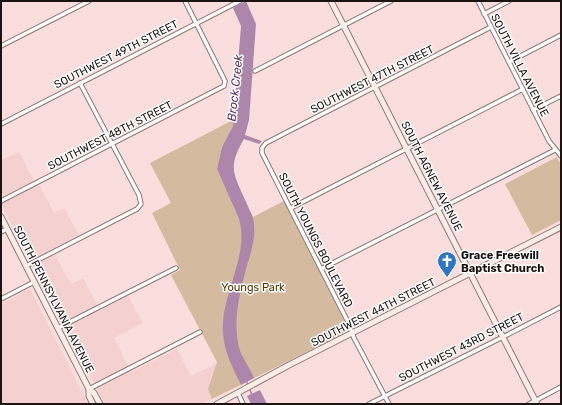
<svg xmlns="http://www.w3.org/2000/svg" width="562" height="405" font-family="Rubik,sans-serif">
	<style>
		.built { fill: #f5d0d0 }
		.green { fill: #d4ba9e }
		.water { fill: #ad87ab }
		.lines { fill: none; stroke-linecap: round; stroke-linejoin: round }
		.stream { stroke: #ad87ab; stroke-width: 1.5 }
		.street-casing { stroke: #8f7676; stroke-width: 5.5 }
		.secondary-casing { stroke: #8f7676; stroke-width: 7 }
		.street { stroke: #fff; stroke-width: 3.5 }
		.secondary { stroke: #faede7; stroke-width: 5 }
		.labels { text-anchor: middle; stroke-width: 3; stroke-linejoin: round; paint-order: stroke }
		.street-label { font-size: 11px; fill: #1c1313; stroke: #fff }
		.poi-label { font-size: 11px; font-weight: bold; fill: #1c1313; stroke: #fff; text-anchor: start }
		.park-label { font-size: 11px; fill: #5a3604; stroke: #fff }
		.water-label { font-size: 12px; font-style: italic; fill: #633261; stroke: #fff }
	</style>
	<rect width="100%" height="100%" fill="#fadddd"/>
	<!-- built -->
	<g class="built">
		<path d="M19,152L37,187L40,186L54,213L64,208L82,240L55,255L71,284L83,278L100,310L128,296L143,323L114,338L131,372L177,349L191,376L217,363L208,389L212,399L202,404H105L1,204V160Z"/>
		<path d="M30,289L87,402V404H1V304Z"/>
	</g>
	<!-- green -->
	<g class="green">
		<path d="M233,120V126L222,147L217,169L239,219L253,217L284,201L348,328L345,333L212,399L208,389L217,362L171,275L180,270L152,213L171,203L150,163Z"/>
		<path d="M557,157L561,165V220L532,235L505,184Z"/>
	</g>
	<!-- water -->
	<g class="water">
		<path d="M246,1L256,24L249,120L245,135L262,141L259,144L244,139C226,169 235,176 247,204C249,209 252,214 253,218C257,236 251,252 246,269C239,296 232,324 240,351C244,360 250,369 254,378L241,385C233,368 224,352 223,333C220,295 250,256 239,219L217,169L222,147L233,126L241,26L233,8Z"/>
		<path d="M260,390L267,404H251L247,396Z"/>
	</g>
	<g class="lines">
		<!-- stream -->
		<path class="stream" d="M246,380L252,395"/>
		<defs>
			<g id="street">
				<path d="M478,1L549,141L561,156"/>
				<path d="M484,14L509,1"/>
				<path d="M1,46L89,1"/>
				<path d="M509,62L561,35"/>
				<path d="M255,71L391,1"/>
				<path d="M533,110L561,96"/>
				<path d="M1,124L240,1"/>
				<path d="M1,201L224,86L225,81L185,1"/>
				<path d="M291,208L523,89"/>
				<path d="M1,232L7,229"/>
				<path d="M26,266L133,211L137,209L141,204L139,195L80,83"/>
				<path d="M321,269L555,150"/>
				<path d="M1,299L34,282"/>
				<path d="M58,328L176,268"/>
				<path d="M89,389L200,332"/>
				<path d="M238,393L243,404"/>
				<path d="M369,404L503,337L561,307"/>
				<path d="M389,404L354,338L348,322L262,153V148L266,143L491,27"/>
				<path d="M529,404L561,387"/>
			</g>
			<g id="secondary">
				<path d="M331,1L537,404"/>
				<path d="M1,217L89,389V396L93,404"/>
				<path d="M89,389L94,393L100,404"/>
				<path d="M217,404L289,365L561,227"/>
			</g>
		</defs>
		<!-- street casing -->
		<use href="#street" class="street-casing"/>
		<!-- secondary casing -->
		<use href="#secondary" class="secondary-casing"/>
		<!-- street -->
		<use href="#street" class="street"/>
		<!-- secondary -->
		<use href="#secondary" class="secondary"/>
	</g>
	<!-- icons -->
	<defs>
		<symbol id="church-pin" viewBox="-11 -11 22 30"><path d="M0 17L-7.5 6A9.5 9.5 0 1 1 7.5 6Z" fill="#2c76c6" stroke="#fff"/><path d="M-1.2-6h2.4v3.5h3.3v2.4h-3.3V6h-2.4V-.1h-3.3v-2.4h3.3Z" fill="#fff"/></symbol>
	</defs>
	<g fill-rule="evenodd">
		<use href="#church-pin" x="436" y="250" width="22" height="30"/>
	</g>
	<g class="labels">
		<!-- street labels -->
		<g class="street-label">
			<text transform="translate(116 54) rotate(-27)" y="4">SOUTHWEST 49TH STREET</text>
			<text transform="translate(520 65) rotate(63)" y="4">SOUTH VILLA AVENUE</text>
			<text transform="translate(372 79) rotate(-27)" y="4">SOUTHWEST 47TH STREET</text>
			<text transform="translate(110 135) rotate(-27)" y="4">SOUTHWEST 48TH STREET</text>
			<text transform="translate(432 176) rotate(63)" y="4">SOUTH AGNEW AVENUE</text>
			<text transform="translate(316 240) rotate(63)" y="4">SOUTH YOUNGS BOULEVARD</text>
			<text transform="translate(54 299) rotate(63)" y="4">SOUTH PENNSYLVANIA AVENUE</text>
			<text transform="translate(373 312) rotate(-27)" y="4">SOUTHWEST 44TH STREET</text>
			<text transform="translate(461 347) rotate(-27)" y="4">SOUTHWEST 43RD STREET</text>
		</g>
		<!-- poi labels -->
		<g class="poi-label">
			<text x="461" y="259">Grace Freewill<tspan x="461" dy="13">Baptist Church</tspan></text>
		</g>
		<!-- park labels -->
		<g class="park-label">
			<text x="253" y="291">Youngs Park</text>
		</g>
		<!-- water labels -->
		<g class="water-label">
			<text transform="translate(235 88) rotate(-84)" y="4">Brock Creek</text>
		</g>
	</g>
	<!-- border -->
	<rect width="562" height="405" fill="none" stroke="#1c1313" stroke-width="4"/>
</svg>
